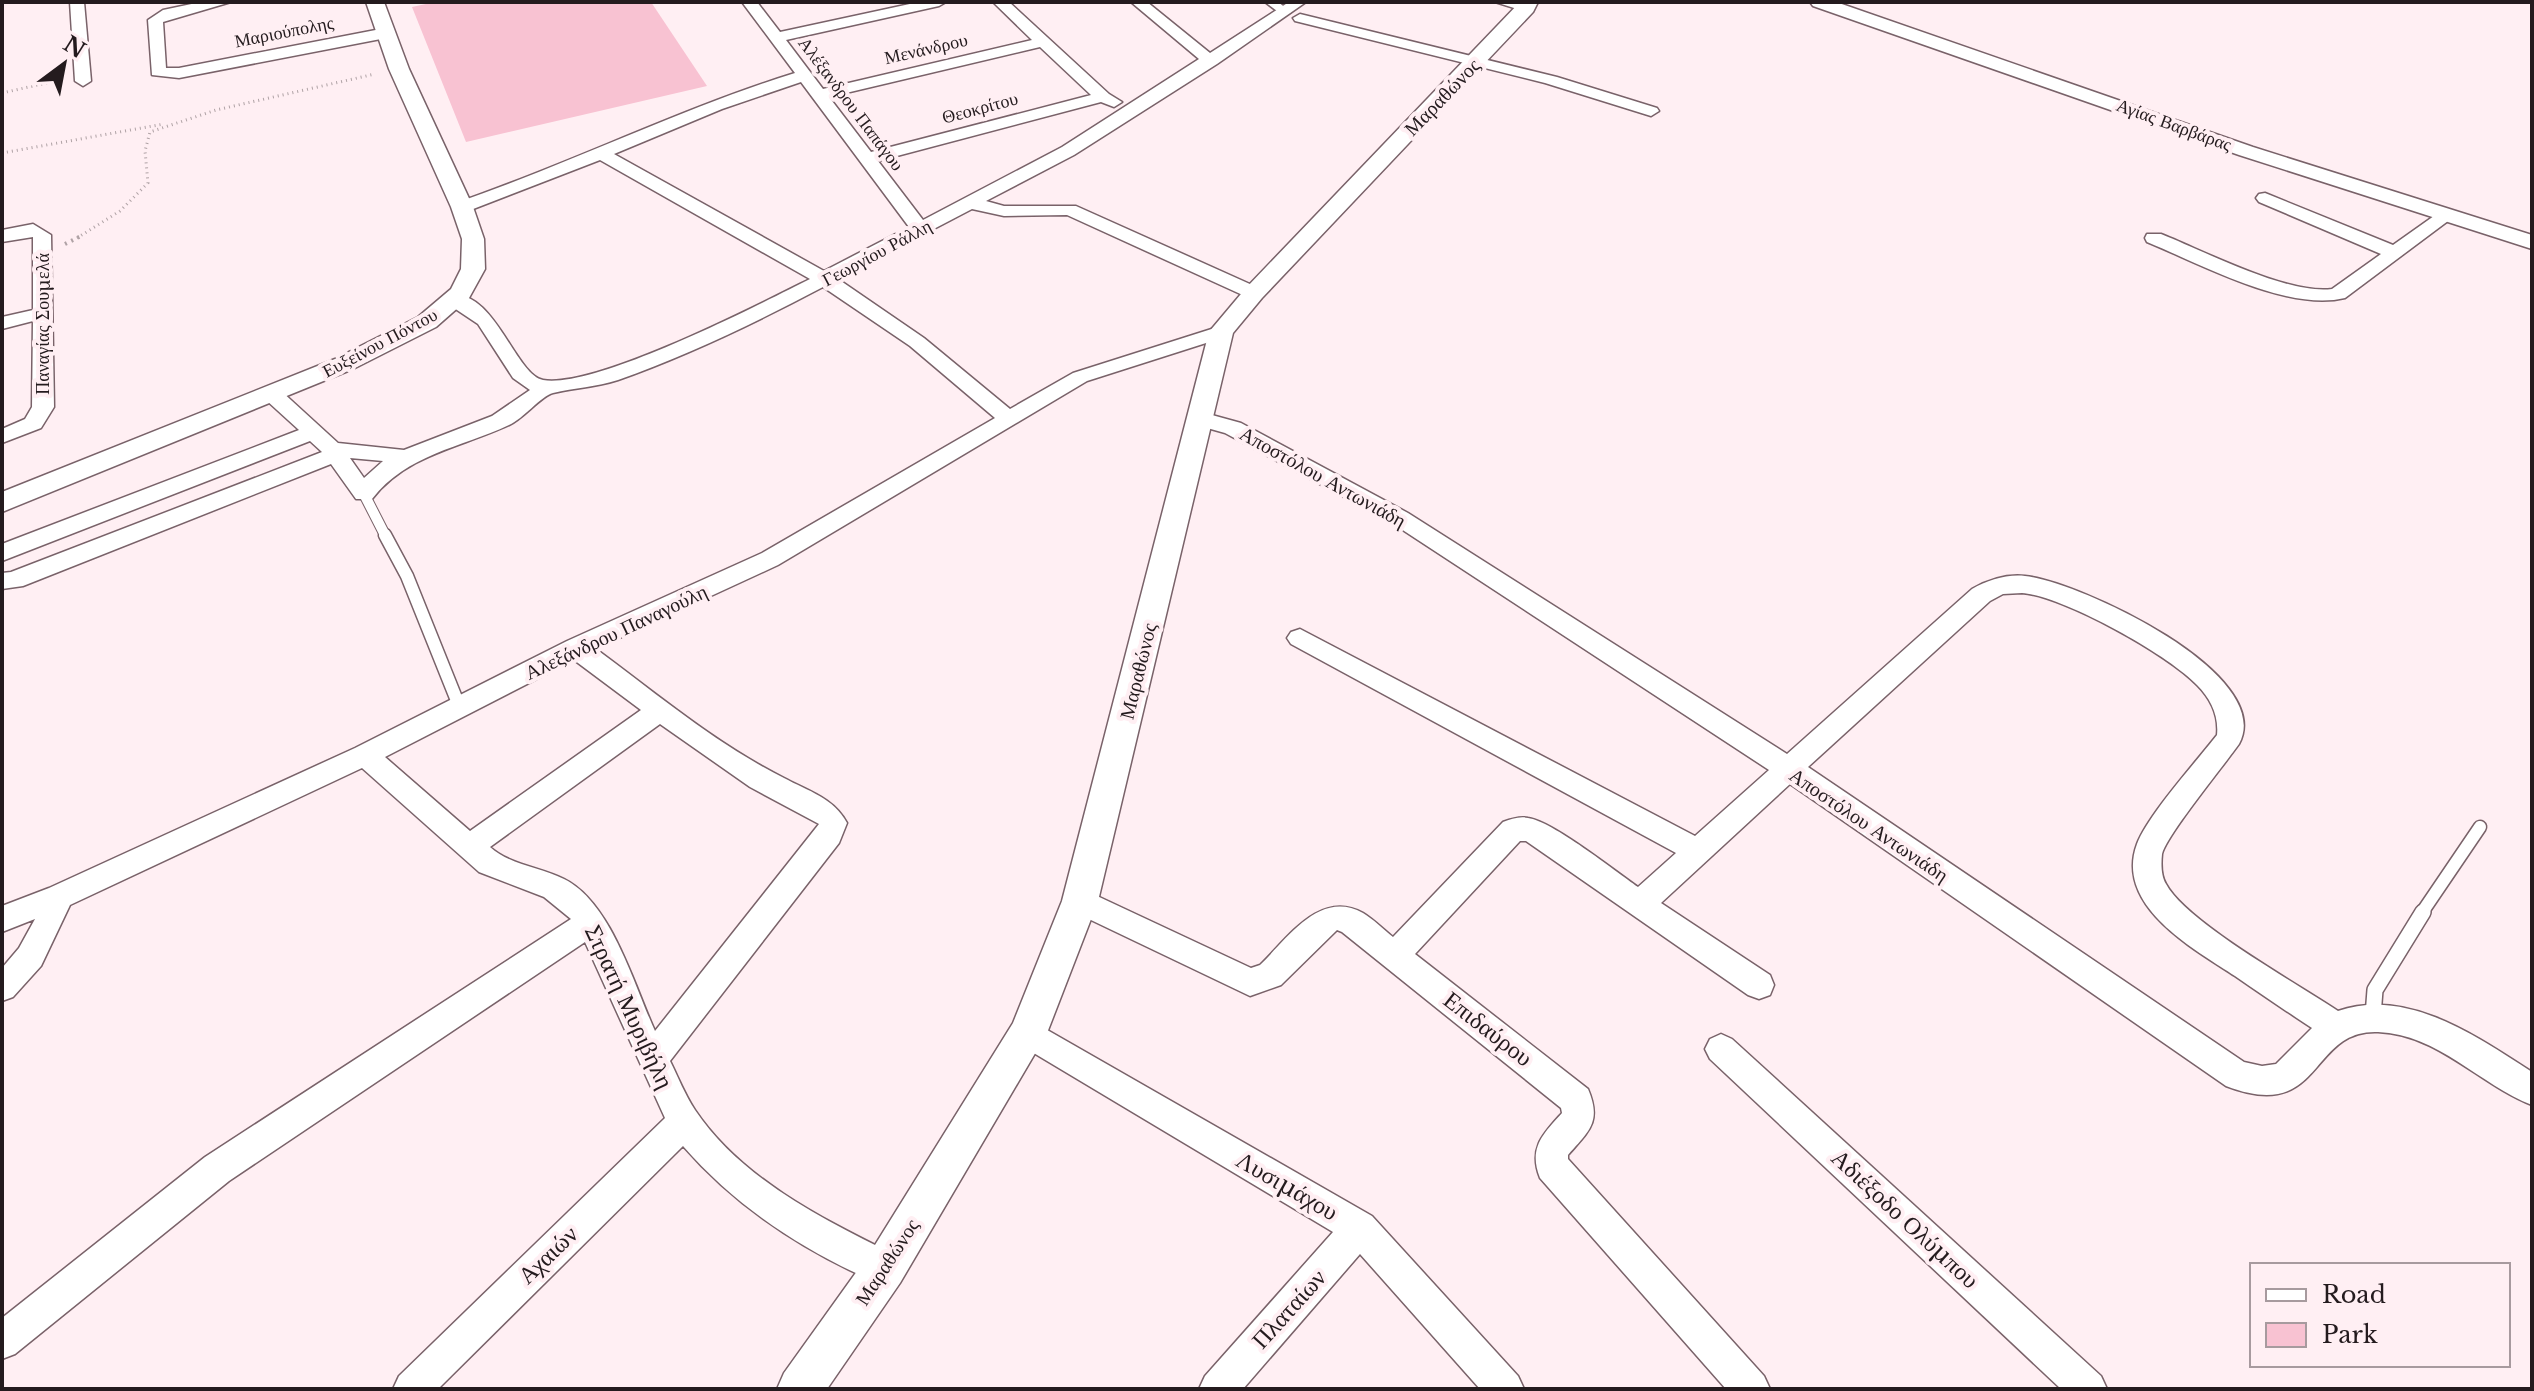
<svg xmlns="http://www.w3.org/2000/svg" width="2534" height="1391" font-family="'Libre Baskerville',serif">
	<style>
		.green { fill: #f8c2d2 }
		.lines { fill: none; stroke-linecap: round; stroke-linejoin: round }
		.service-far2-casing { stroke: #796269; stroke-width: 12 }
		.service-far1-casing { stroke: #796269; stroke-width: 15 }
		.service-casing { stroke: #796269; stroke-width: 18 }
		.pedestrian-casing { stroke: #796269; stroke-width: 3 }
		.minor-casing { stroke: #796269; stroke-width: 3 }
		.tertiary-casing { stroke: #796269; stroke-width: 3 }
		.path-far1 { stroke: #afa2a5; stroke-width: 3; stroke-dasharray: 1 4; stroke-linecap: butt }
		.path { stroke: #afa2a5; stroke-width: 4; stroke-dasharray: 2 5; stroke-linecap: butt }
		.service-far2 { stroke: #fff; stroke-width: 10 }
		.service-far1 { stroke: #fff; stroke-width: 12 }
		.service { stroke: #fff; stroke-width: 15 }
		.pedestrian { fill: #fff; fill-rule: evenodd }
		.minor { fill: #fff; fill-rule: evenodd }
		.tertiary { fill: #fff; fill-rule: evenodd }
		.labels { text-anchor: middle; stroke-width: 8; stroke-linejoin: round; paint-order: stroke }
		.far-street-label { font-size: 18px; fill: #241b1e; stroke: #ffeff3 }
		.street-label { font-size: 20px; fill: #241b1e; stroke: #ffeff3 }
		.near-street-label { font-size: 24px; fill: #241b1e; stroke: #ffeff3 }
	</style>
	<rect width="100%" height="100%" fill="#ffeff3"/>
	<!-- green -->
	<path class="green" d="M435,2H651L707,86L466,142L412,7Z"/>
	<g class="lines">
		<defs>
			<path id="service-far2" d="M364,494L386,537"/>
			<g id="service-far1">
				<path d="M385,535L407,576L460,708"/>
				<path d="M2421,914L2480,827"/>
			</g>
			<path id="service" d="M2373,1016L2375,990L2423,912"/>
			<path id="pedestrian" d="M1265,2H1278L1291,12L1281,14Z"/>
			<g id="minor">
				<path d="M70,2H84L91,81L83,86L75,81Z"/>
				<path d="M201,2H231L163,22L166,68H179L386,28L394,33L386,38L179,78L152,75L148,20L163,10Z"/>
				<path d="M742,2H757L780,32L919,2H946L939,6L786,40L823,89L1032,40L993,2H1009L1109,94L1122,102L1114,107L1101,102L878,161L923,220L1062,147L1199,59L1131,2H1147L1210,53L1289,2H1306L1217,64L1074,155L986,201L1004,206H1076L1261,289L1264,293L1261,297H1247L1067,215L1004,216L972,209L838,279L924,338L1010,409L1073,373L1221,326L1231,332L1228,336L1087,381L778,565L596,649C657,694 716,744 784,778C808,791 834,798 847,823L839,843L670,1061C678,1077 685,1095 695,1110C742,1180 825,1220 897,1256L903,1268L897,1280L885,1286C808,1254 738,1209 683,1146L438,1389H393L399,1376L665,1118L585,942L229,1181L15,1354L2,1359V1318L205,1157L571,919L544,897L479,872L362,768L70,905L41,966L13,997L2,1001V968L19,948L35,919L2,932V906L49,888L355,748L567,641L762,553L995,418L910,346L823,287C757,322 689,355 618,380C597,387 574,388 553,393C541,396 523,419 509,425C460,448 407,454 372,499H356L331,464L23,586L2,589V573L11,572L322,452L310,441L2,561V544L299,430L266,400L262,395L266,390H280L338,443L404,450L492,416L530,390L513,378L478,324L448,304L445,300L448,296C493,285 515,375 543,380C595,389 758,305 810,279L600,160L468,211H456L453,207L456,203C570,164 679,109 795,73ZM1040,47L1091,95L871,152L829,97ZM801,82L909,227L824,271L614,154L722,109ZM350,458L383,461L364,478ZM574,660L641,710L470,831L385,757ZM660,724L750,787L819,824L655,1031C634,985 611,902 564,879C540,867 510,865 490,847Z"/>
				<path d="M1495,2H1520L1534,8L1527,12Z"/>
				<path d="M1300,14L1557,77L1657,108L1659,111L1651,116L1545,83L1295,21L1293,18Z"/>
				<path d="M2265,193L2393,245L2441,211H2453L2456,215L2345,298C2287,312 2201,264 2147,242L2145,238L2147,234H2161C2204,251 2288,295 2332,289L2381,254L2259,202L2256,198L2259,194Z"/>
				<path d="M33,224L51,235L54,407L41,428L2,443V429L25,419L32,407L33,321L2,329V317L33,310V237L2,242V230Z"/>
				<path d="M1201,412L1241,423L1408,513L1787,754L1972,589C1988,580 2007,574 2025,576C2078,581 2277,674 2239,744C2225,764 2166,836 2162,854C2161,864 2161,876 2166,884C2186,922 2298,984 2338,1011C2407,987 2476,1036 2532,1072V1105C2480,1085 2438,1034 2378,1032C2308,1029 2324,1124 2226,1086L1790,784L1661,903L1770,975L1774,985L1770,995L1759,999L1748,995L1526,841H1520L1415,954L1588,1089C1602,1122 1589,1131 1568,1155V1159L1764,1376L1770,1389H1726L1540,1178C1528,1148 1543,1134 1562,1113L1561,1108L1342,932L1337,930L1281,985L1250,996L1070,910L1065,901L1070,892L1080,888L1251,968L1260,965C1288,938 1320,889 1363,913C1373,919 1383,929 1393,937L1503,822C1511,819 1520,816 1528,818C1552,821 1615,871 1638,887L1676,853L1291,644L1287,638L1291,632L1300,629L1695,836L1769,770L1392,523L1225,433L1193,424L1190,419L1193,414ZM2022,593C2063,596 2169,655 2197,685C2210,698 2219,715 2217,735C2196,762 2148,815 2137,844C2114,906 2194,949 2235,976C2261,994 2286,1011 2312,1028L2276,1064L2262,1066L2244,1062L1808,767L1990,601L2003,594Z"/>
				<path d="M1028,1019L1372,1216L1518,1376L1524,1389H1480L1360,1254L1243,1389H1199L1205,1376L1333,1232L1017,1043L1012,1033L1017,1023Z"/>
				<path d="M1721,1034L1732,1039L2101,1376L2107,1389H2061L1710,1059L1705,1049L1710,1039Z"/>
			</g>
			<g id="tertiary">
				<path d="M366,2H384L409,69L473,207L484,239L485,269L469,298L436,327L353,369L2,512V492L335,359L418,317L451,289L461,269L462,239L451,207L389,69Z"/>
				<path d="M1520,2H1538L1533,12L1262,298L1233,333L1098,901L1047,1033L900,1283L827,1389H777L784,1373L870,1253L1013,1023L1062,901L1209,332L1246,288Z"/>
				<path d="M1810,2H1836L2253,147L2532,235V249L2239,155L1813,6Z"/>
			</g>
		</defs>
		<!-- service-far2 casing -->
		<use href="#service-far2" class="service-far2-casing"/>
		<!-- service-far1 casing -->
		<use href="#service-far1" class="service-far1-casing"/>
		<!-- service casing -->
		<use href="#service" class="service-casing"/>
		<!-- pedestrian casing -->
		<use href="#pedestrian" class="pedestrian-casing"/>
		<!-- minor casing -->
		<use href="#minor" class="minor-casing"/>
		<!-- tertiary casing -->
		<use href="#tertiary" class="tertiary-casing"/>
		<!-- path-far1 -->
		<g class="path-far1">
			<path d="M2,93L60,80"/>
			<path d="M2,153L164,124"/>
			<path d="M77,238L120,211L148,183L145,151L150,132L216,110L375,74"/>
		</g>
		<!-- path -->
		<path class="path" d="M65,244L81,236"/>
		<!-- service-far2 -->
		<use href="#service-far2" class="service-far2"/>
		<!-- service-far1 -->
		<use href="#service-far1" class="service-far1"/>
		<!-- service -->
		<use href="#service" class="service"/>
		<!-- pedestrian -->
		<use href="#pedestrian" class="pedestrian"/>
		<!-- minor -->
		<use href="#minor" class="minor"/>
		<!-- tertiary -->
		<use href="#tertiary" class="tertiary"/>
	</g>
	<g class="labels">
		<!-- far-street labels -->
		<g class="far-street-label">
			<text transform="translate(284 32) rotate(-11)" y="6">Μαριούπολης</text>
			<text transform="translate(926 49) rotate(-13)" y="6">Μενάνδρου</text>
			<text transform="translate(851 104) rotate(53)" y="6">Αλέξανδρου Παπάγου</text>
			<text transform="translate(980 108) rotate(-15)" y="6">Θεοκρίτου</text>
			<text transform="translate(2174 125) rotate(20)" y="6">Αγίας Βαρβάρας</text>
			<text transform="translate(877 253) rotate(-28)" y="6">Γεωργίου Ράλλη</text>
			<text transform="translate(43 324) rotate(-90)" y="6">Παναγίας Σουμελά</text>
			<text transform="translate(380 343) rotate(-28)" y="6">Ευξείνου Πόντου</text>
		</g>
		<!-- street labels -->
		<g class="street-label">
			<text transform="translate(1442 97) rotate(-46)" y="7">Μαραθώνος</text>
			<text transform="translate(1323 477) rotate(29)" y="7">Αποστόλου Αντωνιάδη</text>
			<text transform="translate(616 632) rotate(-25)" y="7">Αλεξάνδρου Παναγούλη</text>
			<text transform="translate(1138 671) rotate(-76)" y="7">Μαραθώνος</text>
			<text transform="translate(1869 825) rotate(34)" y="7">Αποστόλου Αντωνιάδη</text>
			<text transform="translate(887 1262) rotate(-57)" y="7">Μαραθώνος</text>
		</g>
		<!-- near-street labels -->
		<g class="near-street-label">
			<text transform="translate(629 1007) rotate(65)" y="8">Στρατή Μυριβήλη</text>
			<text transform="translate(1488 1029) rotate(38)" y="8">Επιδαύρου</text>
			<text transform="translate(1287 1186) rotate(30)" y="8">Λυσιμάχου</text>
			<text transform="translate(1905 1219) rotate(43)" y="8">Αδιέξοδο Ολύμπου</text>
			<text transform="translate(548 1255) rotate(-44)" y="8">Αχαιών</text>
			<text transform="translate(1289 1309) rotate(-48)" y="8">Πλαταίων</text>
		</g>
	</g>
	<!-- border -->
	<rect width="2534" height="1391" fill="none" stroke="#241b1e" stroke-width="8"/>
	<!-- legend -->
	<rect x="2250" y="1263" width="260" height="104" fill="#ffeff3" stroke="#a79a9e" stroke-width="2"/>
	<rect x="2266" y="1289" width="40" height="12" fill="#ffffff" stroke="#a79a9e" stroke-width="2"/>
	<text x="2322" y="1303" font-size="24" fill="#241b1e">Road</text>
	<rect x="2266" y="1323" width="40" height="24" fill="#f8c2d2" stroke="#a79a9e" stroke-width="2"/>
	<text x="2322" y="1343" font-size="24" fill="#241b1e">Park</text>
	<!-- north arrow -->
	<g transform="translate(64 64) rotate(32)" stroke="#ffeff3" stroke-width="6" paint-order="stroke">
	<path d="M0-6L14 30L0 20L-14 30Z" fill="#241b1e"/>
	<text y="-12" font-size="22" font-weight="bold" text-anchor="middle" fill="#241b1e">N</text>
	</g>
</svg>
